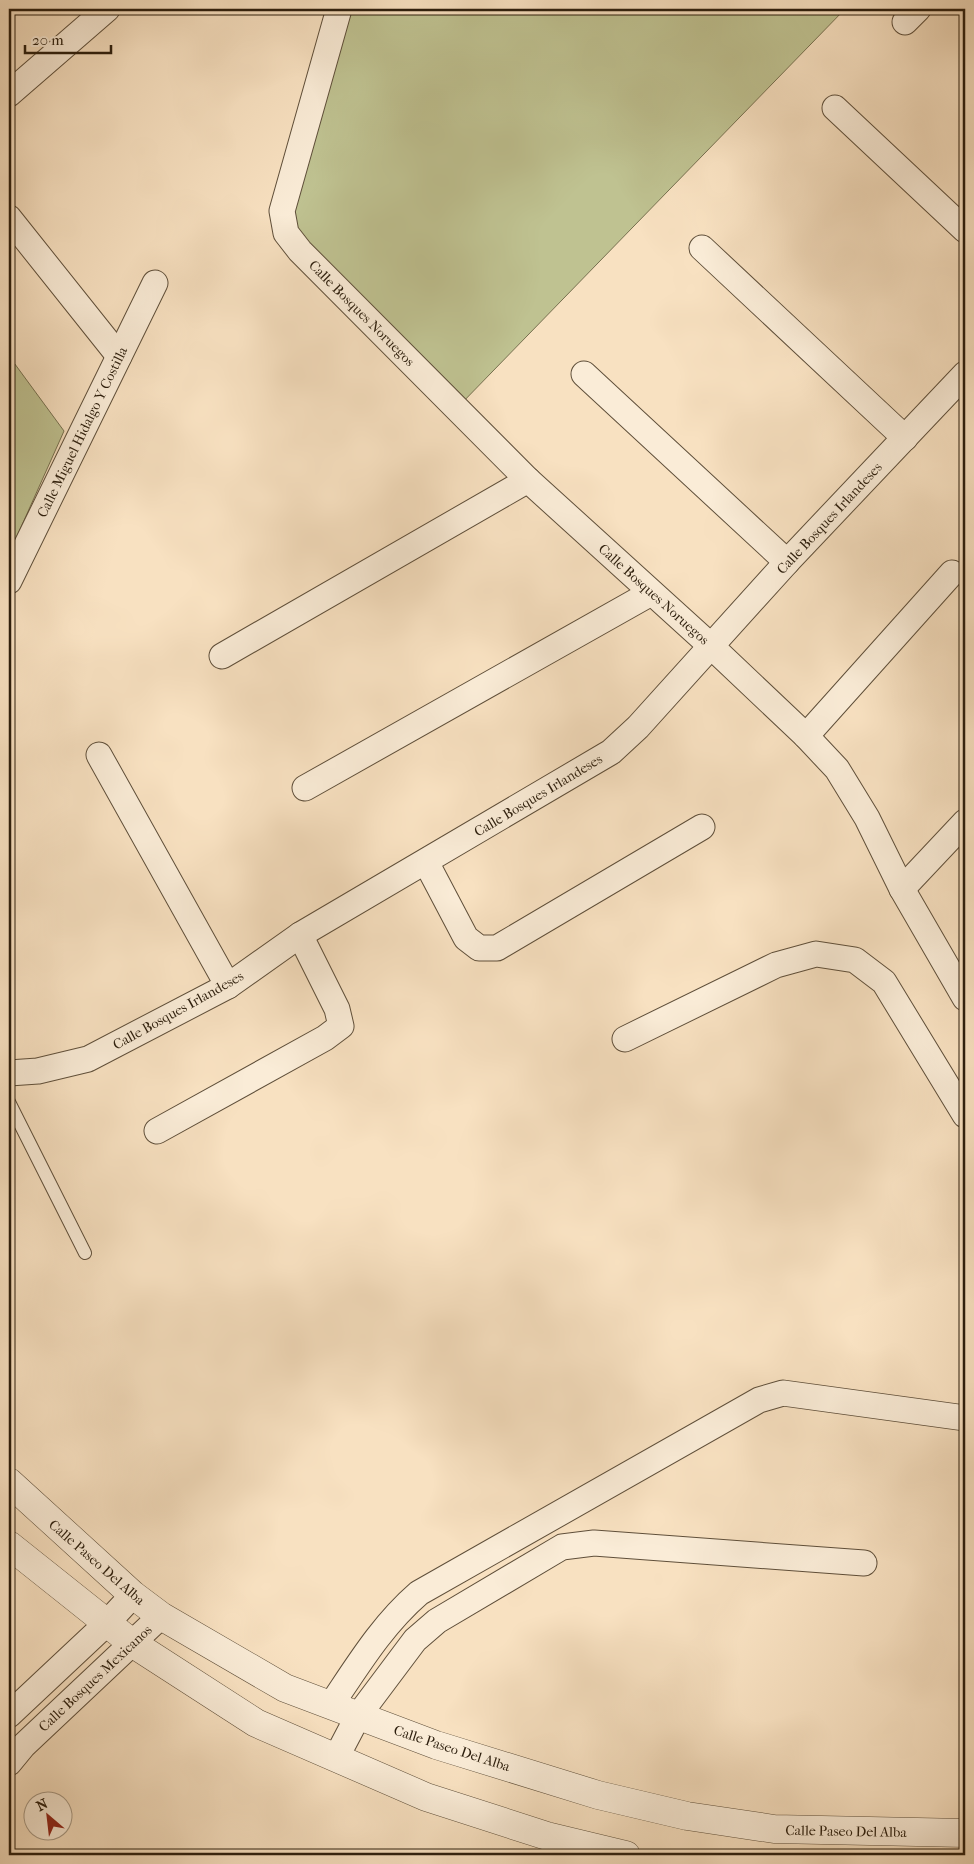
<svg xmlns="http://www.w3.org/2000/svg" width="974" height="1864" font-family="'IM FELL French Canon',serif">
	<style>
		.green { fill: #bfc291; stroke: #76704f }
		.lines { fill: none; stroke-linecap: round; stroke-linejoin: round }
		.service-casing { stroke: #5f4f3a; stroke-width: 14 }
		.minor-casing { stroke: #5f4f3a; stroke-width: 27 }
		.tertiary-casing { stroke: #5f4f3a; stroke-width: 29 }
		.service { stroke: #faecd7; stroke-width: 12 }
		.minor { stroke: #faecd7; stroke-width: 25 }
		.tertiary { stroke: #faecd7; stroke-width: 28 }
		.labels { text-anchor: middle; stroke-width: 5; stroke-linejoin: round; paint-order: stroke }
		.street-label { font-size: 14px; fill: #2c1e0d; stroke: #faecd7 }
	</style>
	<rect width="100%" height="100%" fill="#f8e1c1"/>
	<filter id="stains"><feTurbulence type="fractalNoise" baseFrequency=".004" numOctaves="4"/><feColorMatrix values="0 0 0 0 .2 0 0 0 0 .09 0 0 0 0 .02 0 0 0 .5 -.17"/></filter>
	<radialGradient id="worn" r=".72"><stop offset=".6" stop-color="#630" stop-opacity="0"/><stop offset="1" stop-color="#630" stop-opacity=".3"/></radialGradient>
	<!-- green -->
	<g class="green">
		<path d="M339,9H845L457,408L286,233Z"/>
		<path d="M9,356L64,431L9,554Z"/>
	</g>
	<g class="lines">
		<defs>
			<path id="service" d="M9,1102L85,1253"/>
			<g id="minor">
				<path d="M339,9L282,211L286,233L300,251L528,480L712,647L806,736L837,769L867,818L902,889L965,998"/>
				<path d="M905,22L918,9"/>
				<path d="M9,94L107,9"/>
				<path d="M835,108L965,230"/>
				<path d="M9,218L119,356"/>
				<path d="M702,248L905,438"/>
				<path d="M584,374L787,562"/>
				<path d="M9,581L155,283"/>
				<path d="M222,656L528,480"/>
				<path d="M806,736L952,573"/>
				<path d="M99,755L228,986"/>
				<path d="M305,788L651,593"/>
				<path d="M426,862L466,938L479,948H497L702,827"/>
				<path d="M902,889L965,822"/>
				<path d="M625,1039L776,965L816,954L855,960L884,982L965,1115"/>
				<path d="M9,1073L38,1071L88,1059L228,986L300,935L611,752L638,727L787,562L965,374"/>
				<path d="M157,1131L325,1038L341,1026L337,1009L300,935"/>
				<path d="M331,1705C358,1665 382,1625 419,1593L759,1400L783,1393L965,1418"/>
				<path d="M9,1715L106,1624L133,1595"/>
				<path d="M336,1758L358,1716L415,1640L437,1621L562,1547L594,1543L864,1563"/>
				<path d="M9,1763L23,1746L161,1616"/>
			</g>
			<g id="tertiary">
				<path d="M9,1482L133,1595L161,1616L285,1688L436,1745L598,1795L687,1816L774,1829L965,1833"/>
				<path d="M9,1545L132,1643L256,1723L426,1797L547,1836L626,1855"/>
			</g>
		</defs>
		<!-- service casing -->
		<use href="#service" class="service-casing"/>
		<!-- minor casing -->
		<use href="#minor" class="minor-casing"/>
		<!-- tertiary casing -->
		<use href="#tertiary" class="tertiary-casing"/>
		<!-- service -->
		<use href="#service" class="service"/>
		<!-- minor -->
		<use href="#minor" class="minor"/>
		<!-- tertiary -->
		<use href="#tertiary" class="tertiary"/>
	</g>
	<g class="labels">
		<!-- street labels -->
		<g class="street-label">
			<text transform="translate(362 313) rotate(45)" y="5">Calle Bosques Noruegos</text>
			<text transform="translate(82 432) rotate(-64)" y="5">Calle Miguel Hidalgo Y Costilla</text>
			<text transform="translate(829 518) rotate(-47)" y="5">Calle Bosques Irlandeses</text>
			<text transform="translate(654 594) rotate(42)" y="5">Calle Bosques Noruegos</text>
			<text transform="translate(538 795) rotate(-31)" y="5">Calle Bosques Irlandeses</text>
			<text transform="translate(178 1010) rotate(-29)" y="5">Calle Bosques Irlandeses</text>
			<text transform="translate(97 1562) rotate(41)" y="5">Calle Paseo Del Alba</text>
			<text transform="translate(95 1678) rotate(-43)" y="5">Calle Bosques Mexicanos</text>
			<text transform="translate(452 1748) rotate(18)" y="5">Calle Paseo Del Alba</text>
			<text transform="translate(846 1831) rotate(1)" y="5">Calle Paseo Del Alba</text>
		</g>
	</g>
	<!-- margin -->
	<rect width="974" height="1864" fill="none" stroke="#f8e1c1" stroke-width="30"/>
	<rect x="10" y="10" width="954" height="1844" fill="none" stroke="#2c1e0d" stroke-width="2.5"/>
	<rect x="15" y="15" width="944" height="1834" fill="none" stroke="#2c1e0d"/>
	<!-- north arrow -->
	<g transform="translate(48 1816) rotate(332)"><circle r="24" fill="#faecd7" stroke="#a89a86"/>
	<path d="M0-4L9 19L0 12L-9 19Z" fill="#8f2418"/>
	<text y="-8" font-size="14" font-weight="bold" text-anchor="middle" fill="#2c1e0d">N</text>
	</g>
	<!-- scale -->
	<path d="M25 45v8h86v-8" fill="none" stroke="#2c1e0d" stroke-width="2.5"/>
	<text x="32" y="45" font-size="15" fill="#2c1e0d" stroke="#faecd7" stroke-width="4" paint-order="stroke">20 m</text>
	<rect width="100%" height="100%" filter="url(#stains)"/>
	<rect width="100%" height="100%" fill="url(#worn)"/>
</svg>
